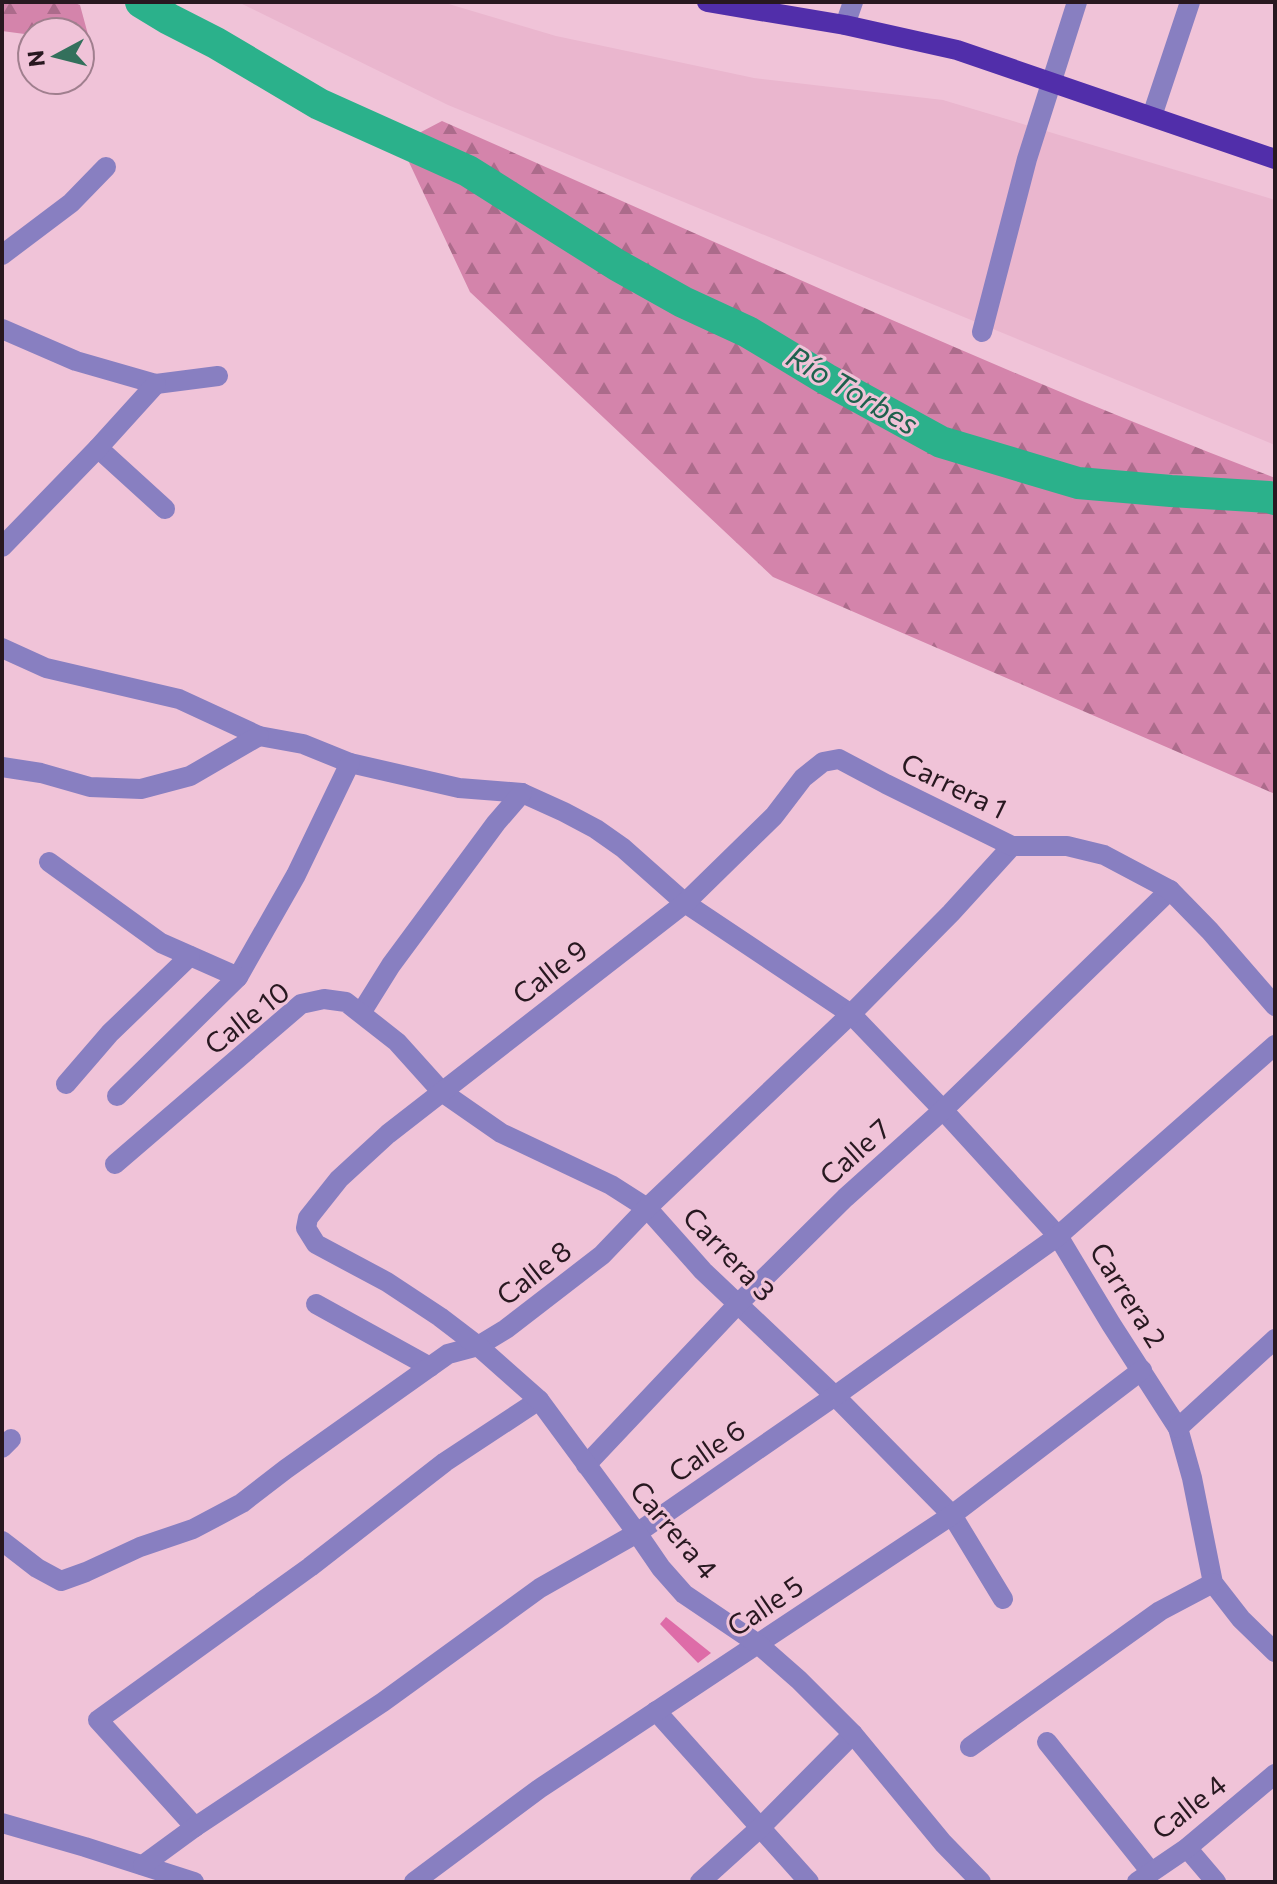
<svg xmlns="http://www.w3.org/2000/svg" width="1277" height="1884" font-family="Commissioner,sans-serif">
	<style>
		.built { fill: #eab6ce }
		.forest { fill: url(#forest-firs) }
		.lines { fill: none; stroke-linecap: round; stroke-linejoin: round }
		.river { stroke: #2bb18b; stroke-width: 32 }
		.building { fill: #de6ca8 }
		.minor { stroke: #887fc1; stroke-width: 20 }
		.major { stroke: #512eaa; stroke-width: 20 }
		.labels { text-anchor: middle; stroke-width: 6; stroke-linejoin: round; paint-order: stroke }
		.street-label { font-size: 28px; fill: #281820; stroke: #f0c3d8 }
		.water-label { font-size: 30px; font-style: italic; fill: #1f614d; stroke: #f0c3d8 }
	</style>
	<defs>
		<pattern id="forest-firs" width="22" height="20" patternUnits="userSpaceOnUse" patternTransform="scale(2)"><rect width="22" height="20" fill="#d484ab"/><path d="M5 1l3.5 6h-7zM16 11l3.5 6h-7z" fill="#ac6b8b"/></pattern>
	</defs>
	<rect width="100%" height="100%" fill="#f0c3d8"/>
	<!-- built -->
	<path class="built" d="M238,2H442L556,36L754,78L943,100L1275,200V445L448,105Z"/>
	<!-- forest -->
	<g class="forest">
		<path d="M2,2H72L80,5L90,42L80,41V32H32V35L2,31Z"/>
		<path d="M442,121C719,243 993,370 1275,478V794L773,577L470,292L400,143Z"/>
	</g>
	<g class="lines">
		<!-- river -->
		<path class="river" d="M141,2L169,19L216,43L319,104L468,171L617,265L683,302L748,332L826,379L941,442L1078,483L1171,491L1269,497L1275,499"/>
	</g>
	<!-- building -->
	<path class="building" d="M666,1617L711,1653L698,1663L660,1624Z"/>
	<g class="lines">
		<!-- minor -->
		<g class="minor">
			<path d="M845,25L853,2"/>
			<path d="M1152,116L1190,2"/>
			<path d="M2,255L71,203L106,167"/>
			<path d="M2,329L76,361L156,384L218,376"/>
			<path d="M982,332L1027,159L1077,2"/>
			<path d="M98,448L165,509"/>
			<path d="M2,547L98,448L156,384"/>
			<path d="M2,648L46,668L179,699L259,736L303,744L350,763L459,788L522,793L564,812L596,829L623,848L685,903L851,1014L943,1110L1058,1236L1111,1324L1178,1428L1192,1478L1213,1583L1241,1619L1275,1652"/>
			<path d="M2,767L41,773L90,787L141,789L190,776L259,736"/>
			<path d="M49,862L161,943L238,977L296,875L350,763"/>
			<path d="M361,1013L391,965L496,823L522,793"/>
			<path d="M66,1084L110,1033L190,956"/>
			<path d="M117,1096L238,977"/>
			<path d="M115,1164L301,1004L324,999L346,1002L397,1042L442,1092L501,1133L611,1185L647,1208L703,1271L835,1396L952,1515L1003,1599"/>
			<path d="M316,1304L430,1367"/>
			<path d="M1178,1428L1275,1339"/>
			<path d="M2,1448L11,1439"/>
			<path d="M586,1465L737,1305L845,1198L943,1110L1170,890"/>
			<path d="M2,1541L37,1568L61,1581L86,1572L140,1547L193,1529L242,1503L286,1469L448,1354L478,1346L506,1329L602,1255L647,1208L851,1014L951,913L1012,846"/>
			<path d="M656,1711L809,1882"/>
			<path d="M1047,1742L1151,1872"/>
			<path d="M970,1747L1160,1611L1213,1583"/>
			<path d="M2,1823L85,1847L194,1882"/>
			<path d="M195,1827L98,1720L310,1567L445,1462L539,1400"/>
			<path d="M1187,1848L1216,1882"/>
			<path d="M143,1865L195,1827L383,1702L540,1588L637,1533L835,1396L1058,1236L1275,1045"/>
			<path d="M414,1882L539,1789L952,1515L1142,1370"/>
			<path d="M700,1882L760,1828L853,1734"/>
			<path d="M981,1882L943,1843L853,1734L799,1680L758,1644L684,1594L661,1568L637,1533L539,1400L478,1346L440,1317L387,1282L316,1244L306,1228L308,1218L339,1179L388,1134L685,903L774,816L803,778L823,762L839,759L886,784L1012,846H1067L1104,855L1170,890L1210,931L1275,1006"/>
			<path d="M1137,1882L1187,1848L1275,1774"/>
		</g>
		<!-- major -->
		<path class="major" d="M707,2L845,25L957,50L1275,159"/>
	</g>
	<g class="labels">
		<!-- street labels -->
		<g class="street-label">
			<text transform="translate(954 786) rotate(26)" y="10">Carrera 1</text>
			<text transform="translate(550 972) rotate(-38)" y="10">Calle 9</text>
			<text transform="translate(247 1018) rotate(-38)" y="10">Calle 10</text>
			<text transform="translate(855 1152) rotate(-42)" y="10">Calle 7</text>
			<text transform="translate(729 1254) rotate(46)" y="10">Carrera 3</text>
			<text transform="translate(534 1273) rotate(-38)" y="10">Calle 8</text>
			<text transform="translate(1128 1295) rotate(58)" y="10">Carrera 2</text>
			<text transform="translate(707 1451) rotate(-35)" y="10">Calle 6</text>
			<text transform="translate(674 1530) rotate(50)" y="10">Carrera 4</text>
			<text transform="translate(765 1606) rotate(-34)" y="10">Calle 5</text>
			<text transform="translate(1189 1807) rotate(-38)" y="10">Calle 4</text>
		</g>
		<!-- water labels -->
		<g class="water-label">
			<text transform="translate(852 391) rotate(30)" y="10">Río Torbes</text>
		</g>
	</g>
	<!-- border -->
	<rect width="1277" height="1884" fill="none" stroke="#281820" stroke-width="8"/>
	<!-- north arrow -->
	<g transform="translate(56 56) rotate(263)"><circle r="38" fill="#f0c3d8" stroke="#a07f8e" stroke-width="2"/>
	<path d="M0-6L14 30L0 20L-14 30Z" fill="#33705c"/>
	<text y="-12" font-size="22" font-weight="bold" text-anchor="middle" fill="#281820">N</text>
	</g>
</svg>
